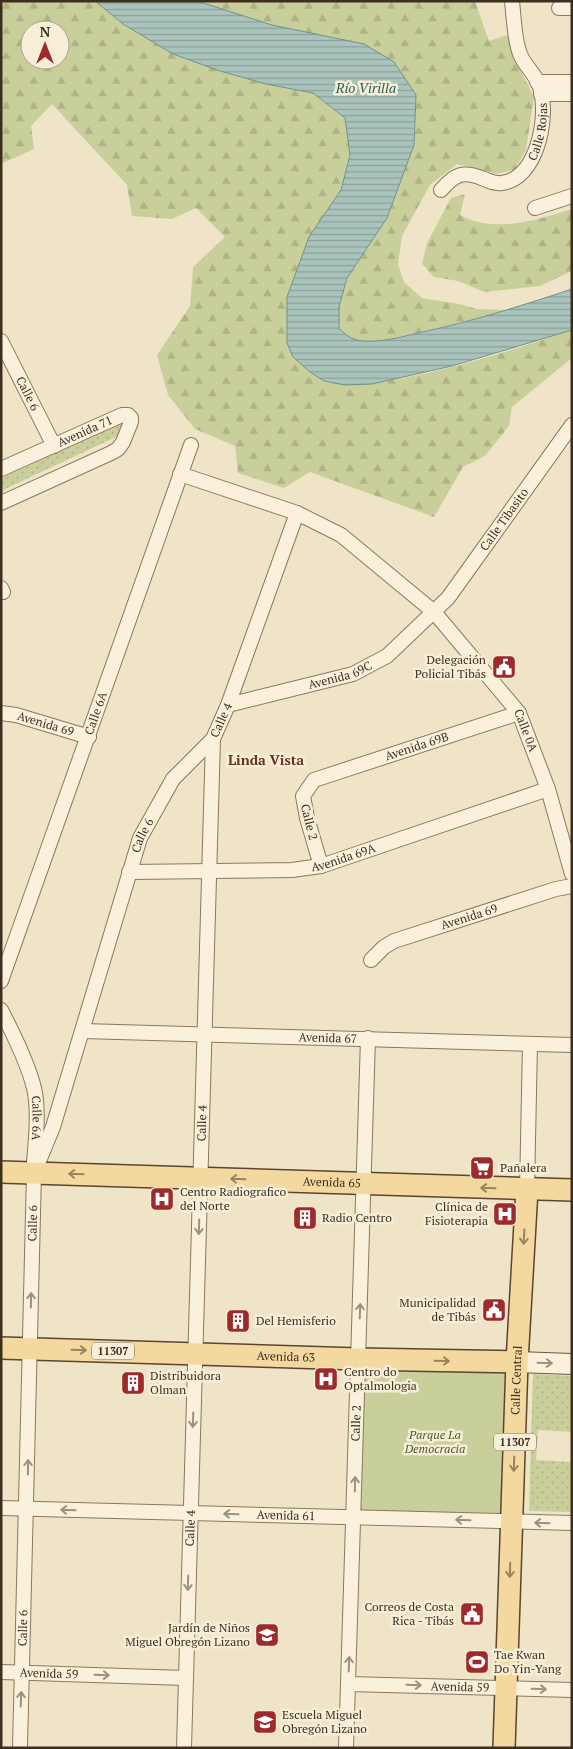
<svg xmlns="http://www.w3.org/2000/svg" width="573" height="1749" font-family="'PT Serif',serif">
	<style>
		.grass { fill: url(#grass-dots) }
		.forest { fill: url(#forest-firs); fill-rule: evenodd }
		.park { fill: #c9cf9b }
		.water { fill: url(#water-rules); stroke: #6f938a }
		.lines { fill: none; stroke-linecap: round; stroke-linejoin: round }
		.minor-casing { stroke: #8d765c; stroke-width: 16 }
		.secondary-casing { stroke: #6f573f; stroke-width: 22 }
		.primary-casing { stroke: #5b4430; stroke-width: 24 }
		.minor { stroke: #faf1dc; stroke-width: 14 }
		.secondary { stroke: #faf1dc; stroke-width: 20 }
		.primary { stroke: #f3d9a0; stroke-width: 21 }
		.oneway { stroke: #988460 }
		.oneway2 { stroke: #9c907e }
		.labels { text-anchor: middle; stroke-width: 5; stroke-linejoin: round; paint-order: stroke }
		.shield { fill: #f7eed8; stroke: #756857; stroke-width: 1 }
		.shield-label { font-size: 11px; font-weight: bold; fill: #3d2e20 }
		.street-label { font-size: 12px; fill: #3d2e20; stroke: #f7eed8 }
		.poi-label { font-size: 12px; fill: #3d2e20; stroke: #f7eed8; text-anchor: start }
		.park-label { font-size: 12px; font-style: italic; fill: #4d5a26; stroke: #f7eed8 }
		.water-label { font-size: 14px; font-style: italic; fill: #2f5d5a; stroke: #f7eed8 }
		.neighbourhood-label { font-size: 14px; font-weight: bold; fill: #6b2e1e; stroke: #f7eed8 }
	</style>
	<defs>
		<pattern id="grass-dots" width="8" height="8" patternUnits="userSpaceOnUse" patternTransform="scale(1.25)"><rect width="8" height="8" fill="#c9cf9b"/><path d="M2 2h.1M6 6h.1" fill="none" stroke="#aeb285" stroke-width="1.8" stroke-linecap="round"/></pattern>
		<pattern id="forest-firs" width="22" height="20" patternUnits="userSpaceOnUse" patternTransform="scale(1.25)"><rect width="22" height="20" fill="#c9cf9b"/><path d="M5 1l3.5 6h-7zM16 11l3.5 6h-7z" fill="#aeb285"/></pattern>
		<pattern id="water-rules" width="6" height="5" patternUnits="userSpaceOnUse" patternTransform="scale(1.25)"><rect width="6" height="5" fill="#a9c4bc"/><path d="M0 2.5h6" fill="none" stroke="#8ba098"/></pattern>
	</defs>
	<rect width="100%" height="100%" fill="#f0e4c8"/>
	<!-- grass -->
	<g class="grass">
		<path d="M124,422L118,436L1,491V478Z"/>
		<path d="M533,1374L572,1376V1432L538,1430L536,1460L572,1462V1512L529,1511Z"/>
	</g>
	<!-- forest -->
	<g class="forest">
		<path d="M1,1H95L123,24L266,84L313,93L345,118L350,155L341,190L309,237L345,385C417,382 503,353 572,330V358L512,407L509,426L485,456L463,467L434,517L310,472L284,488L238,473L235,446L195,429L168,395L157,355L190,306L193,267L225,237L196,208L172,219L132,216L127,185L52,104L31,126L34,149L1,164ZM30,30H60V60H30Z"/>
		<path d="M197,1H475L489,41L510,34L512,54L534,97L526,150L515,169L497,174L457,164L430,185L402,236L398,264L404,282L422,298L459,304L477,309L507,310L437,329L390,339L364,342L347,337L339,328V307L347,278L387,218L414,145L416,95L272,25Z"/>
		<path d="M465,194L460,215C494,234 537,220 572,209V271L540,286L484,292L458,281L434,277L422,264L427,243L451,198Z"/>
	</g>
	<!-- park -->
	<path class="park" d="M363,1363L511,1369L505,1522L360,1518Z"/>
	<!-- water -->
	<path class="water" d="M95,1H197L272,25L364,44L394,62L416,95L414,145L387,218L347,278L339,307V328C346,336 354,341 365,341C383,342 401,337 418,333C470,322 521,306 572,289V330L452,366L372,384L345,385L324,381L310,372L293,357L287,343V297L309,237L341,190L350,155L345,118L313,93L266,84L220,71L173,54L123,24Z"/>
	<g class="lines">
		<defs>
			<g id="minor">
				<path d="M559,8H572"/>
				<path d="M537,82H572"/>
				<path d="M541,94H572"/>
				<path id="s1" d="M441,190C455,174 463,170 484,179C490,181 495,184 502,183C537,178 548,120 541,90C538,76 525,67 520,54C514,38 514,18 512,1"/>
				<path d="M535,208L572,196"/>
				<path id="s2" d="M1,341L54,446"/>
				<path id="s3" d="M1,469L122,415H128L131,418V422L123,442L118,449L111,453L1,503"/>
				<path id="s4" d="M180,474L297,513L341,535L434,612L519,713L548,789L572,874"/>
				<path d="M1,588L3,592"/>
				<path id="s5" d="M228,705L353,674L387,656L448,598L572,425"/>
				<path id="s6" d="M1,713L16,715L89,737"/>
				<path id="s7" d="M321,866L307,818L303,796L314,780L519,713"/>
				<path id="s8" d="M129,872L292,870L321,866L548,789"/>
				<path id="s9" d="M371,960L384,947L394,941L556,889L572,886"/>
				<path id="s10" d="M1,981L191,445"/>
				<path id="s11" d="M1,1010C13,1033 28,1064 34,1088C39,1109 36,1140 34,1162"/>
				<path id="s12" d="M83,1031L572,1045"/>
				<path d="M527,1189L530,1044"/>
				<path id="s13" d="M1,1508L572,1523"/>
				<path id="s14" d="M1,1672L186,1678"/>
				<path id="s15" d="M348,1684L572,1690"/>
				<path id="s16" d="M20,1748L34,1173L53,1127L140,838L173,779L213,739"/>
				<path id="s17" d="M184,1748L213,739L228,705L297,513"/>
				<path id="s18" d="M346,1748L368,1038"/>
			</g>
			<path id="secondary" d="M517,1362L572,1364"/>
			<g id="primary">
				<path id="s19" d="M1,1172L572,1190"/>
				<path id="s20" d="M1,1348L358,1359L517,1362"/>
				<path id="s21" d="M504,1748L517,1362L527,1189"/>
			</g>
		</defs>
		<!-- minor casing -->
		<use href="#minor" class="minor-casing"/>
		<!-- secondary casing -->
		<use href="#secondary" class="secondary-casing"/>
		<!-- primary casing -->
		<use href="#primary" class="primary-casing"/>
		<!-- minor -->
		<use href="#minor" class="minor"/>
		<!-- secondary -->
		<use href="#secondary" class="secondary"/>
		<!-- primary -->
		<use href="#primary" class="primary"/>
	</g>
	<!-- one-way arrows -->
	<defs><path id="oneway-shaft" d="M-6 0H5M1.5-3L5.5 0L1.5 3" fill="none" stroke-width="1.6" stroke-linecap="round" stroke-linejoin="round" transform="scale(1.25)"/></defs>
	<g class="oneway">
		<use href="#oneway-shaft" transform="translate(76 1174) rotate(-178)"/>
		<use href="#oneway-shaft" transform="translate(238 1179) rotate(-178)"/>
		<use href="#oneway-shaft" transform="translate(488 1188) rotate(-178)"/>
		<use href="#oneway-shaft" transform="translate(524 1237) rotate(93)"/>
		<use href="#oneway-shaft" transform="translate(79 1350) rotate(2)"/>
		<use href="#oneway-shaft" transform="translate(442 1361) rotate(1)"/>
		<use href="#oneway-shaft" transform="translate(514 1464) rotate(92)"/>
		<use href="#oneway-shaft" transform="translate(510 1570) rotate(92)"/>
	</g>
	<g class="oneway2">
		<use href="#oneway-shaft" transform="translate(199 1227) rotate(92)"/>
		<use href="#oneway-shaft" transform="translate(31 1300) rotate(-89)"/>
		<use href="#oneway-shaft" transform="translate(360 1311) rotate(-88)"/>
		<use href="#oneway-shaft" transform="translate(545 1363) rotate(2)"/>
		<use href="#oneway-shaft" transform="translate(193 1420) rotate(92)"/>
		<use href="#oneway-shaft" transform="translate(28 1467) rotate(-89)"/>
		<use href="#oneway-shaft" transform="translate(355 1484) rotate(-89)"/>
		<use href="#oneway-shaft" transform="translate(68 1510) rotate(-178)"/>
		<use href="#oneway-shaft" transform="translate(231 1514) rotate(-178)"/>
		<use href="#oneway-shaft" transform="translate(463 1520) rotate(-178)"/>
		<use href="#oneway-shaft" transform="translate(542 1523) rotate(-178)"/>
		<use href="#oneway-shaft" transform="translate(188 1583) rotate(92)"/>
		<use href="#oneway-shaft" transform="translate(349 1664) rotate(-88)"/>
		<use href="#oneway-shaft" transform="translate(102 1675) rotate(2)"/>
		<use href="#oneway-shaft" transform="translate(414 1685) rotate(2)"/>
		<use href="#oneway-shaft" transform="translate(539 1689) rotate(2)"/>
		<use href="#oneway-shaft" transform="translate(21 1699) rotate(-88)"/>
	</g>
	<!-- icons -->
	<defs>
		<symbol id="civic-square" viewBox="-11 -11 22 22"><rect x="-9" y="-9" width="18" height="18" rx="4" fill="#9e2a2b" stroke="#f7eed8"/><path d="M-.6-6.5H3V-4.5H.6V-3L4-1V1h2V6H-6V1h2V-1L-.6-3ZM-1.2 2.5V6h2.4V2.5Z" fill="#fff"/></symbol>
		<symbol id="supermarket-square" viewBox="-11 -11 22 22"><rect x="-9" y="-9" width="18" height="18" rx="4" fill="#9e2a2b" stroke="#f7eed8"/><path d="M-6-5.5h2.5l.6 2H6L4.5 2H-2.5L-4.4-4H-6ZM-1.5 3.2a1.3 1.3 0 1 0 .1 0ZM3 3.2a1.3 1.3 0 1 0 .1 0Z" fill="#fff"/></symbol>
		<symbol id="hospital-square" viewBox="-11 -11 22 22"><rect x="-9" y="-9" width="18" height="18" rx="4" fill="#9e2a2b" stroke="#f7eed8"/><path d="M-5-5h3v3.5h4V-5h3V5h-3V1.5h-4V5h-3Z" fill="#fff"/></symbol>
		<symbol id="building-square" viewBox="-11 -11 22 22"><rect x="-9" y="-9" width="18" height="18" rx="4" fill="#9e2a2b" stroke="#f7eed8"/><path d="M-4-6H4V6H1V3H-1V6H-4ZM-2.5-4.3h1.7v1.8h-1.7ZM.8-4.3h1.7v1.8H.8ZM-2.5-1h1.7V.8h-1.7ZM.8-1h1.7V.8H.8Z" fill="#fff"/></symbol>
		<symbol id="school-square" viewBox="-11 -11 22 22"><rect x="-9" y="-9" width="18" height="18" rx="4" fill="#9e2a2b" stroke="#f7eed8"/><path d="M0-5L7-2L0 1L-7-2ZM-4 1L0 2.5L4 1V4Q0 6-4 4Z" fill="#fff"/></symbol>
		<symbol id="stadium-square" viewBox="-11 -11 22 22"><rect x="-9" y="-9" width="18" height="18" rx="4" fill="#9e2a2b" stroke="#f7eed8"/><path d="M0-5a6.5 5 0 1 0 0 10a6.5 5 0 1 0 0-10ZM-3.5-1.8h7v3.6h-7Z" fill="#fff"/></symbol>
	</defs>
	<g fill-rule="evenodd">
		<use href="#civic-square" x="490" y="653" width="28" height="28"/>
		<use href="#supermarket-square" x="468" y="1154" width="28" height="28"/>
		<use href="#hospital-square" x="148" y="1185" width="28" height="28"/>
		<use href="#hospital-square" x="491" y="1200" width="28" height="28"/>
		<use href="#building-square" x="291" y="1204" width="28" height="28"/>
		<use href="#civic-square" x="480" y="1296" width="28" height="28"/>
		<use href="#building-square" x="224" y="1307" width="28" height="28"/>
		<use href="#hospital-square" x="312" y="1365" width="28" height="28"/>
		<use href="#building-square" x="119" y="1369" width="28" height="28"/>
		<use href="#civic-square" x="458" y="1600" width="28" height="28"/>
		<use href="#school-square" x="253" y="1621" width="28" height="28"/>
		<use href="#stadium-square" x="463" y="1648" width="28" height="28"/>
		<use href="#school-square" x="251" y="1708" width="28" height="28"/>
	</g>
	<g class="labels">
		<!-- shield labels -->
		<g class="shield">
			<rect x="92" y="1342.5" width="42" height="17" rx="4"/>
			<rect x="494" y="1433.5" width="42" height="17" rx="4"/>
		</g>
		<g class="shield-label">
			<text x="113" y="1355">11307</text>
			<text x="515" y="1446">11307</text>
		</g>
		<!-- street labels -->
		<g class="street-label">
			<text dy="4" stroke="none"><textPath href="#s1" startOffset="136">Calle Rojas</textPath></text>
			<text dy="4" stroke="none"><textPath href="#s2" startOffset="59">Calle 6</textPath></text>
			<text dy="4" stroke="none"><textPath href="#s3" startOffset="92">Avenida 71</textPath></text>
			<text dy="4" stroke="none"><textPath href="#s5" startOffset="348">Calle Tibasito</textPath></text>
			<text dy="4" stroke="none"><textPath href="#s5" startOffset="116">Avenida 69C</textPath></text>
			<text dy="4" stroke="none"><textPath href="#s10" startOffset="284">Calle 6A</textPath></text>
			<text dy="4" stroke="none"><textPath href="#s17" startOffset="1030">Calle 4</textPath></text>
			<text dy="4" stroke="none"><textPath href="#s6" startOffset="46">Avenida 69</textPath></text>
			<text dy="4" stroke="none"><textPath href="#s4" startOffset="444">Calle 0A</textPath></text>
			<text dy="4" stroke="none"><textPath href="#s7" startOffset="200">Avenida 69B</textPath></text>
			<text transform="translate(309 822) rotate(76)" y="4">Calle 2</text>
			<text dy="4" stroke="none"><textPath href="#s16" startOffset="930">Calle 6</textPath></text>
			<text dy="4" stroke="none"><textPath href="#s8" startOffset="216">Avenida 69A</textPath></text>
			<text dy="4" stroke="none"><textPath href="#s9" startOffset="109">Avenida 69</textPath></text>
			<text dy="4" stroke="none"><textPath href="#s12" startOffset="245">Avenida 67</textPath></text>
			<text dy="4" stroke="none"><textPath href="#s11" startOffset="115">Calle 6A</textPath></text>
			<text dy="4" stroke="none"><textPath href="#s17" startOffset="625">Calle 4</textPath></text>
			<text dy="4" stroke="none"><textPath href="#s19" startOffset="331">Avenida 65</textPath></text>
			<text dy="4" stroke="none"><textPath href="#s16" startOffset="525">Calle 6</textPath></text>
			<text dy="4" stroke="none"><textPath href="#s20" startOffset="285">Avenida 63</textPath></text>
			<text dy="4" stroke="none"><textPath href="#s21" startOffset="368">Calle Central</textPath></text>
			<text dy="4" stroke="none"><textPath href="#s18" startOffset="325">Calle 2</textPath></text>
			<text dy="4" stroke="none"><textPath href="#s13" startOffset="285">Avenida 61</textPath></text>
			<text dy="4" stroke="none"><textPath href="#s17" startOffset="220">Calle 4</textPath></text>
			<text dy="4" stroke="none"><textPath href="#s16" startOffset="120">Calle 6</textPath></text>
			<text dy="4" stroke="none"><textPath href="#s14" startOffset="48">Avenida 59</textPath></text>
			<text dy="4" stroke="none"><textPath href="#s15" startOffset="112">Avenida 59</textPath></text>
		</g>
		<!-- poi labels -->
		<g class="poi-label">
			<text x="486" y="664" text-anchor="end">Delegación<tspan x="486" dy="14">Policial Tibás</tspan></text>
			<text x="500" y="1172">Pañalera</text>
			<text x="180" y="1196">Centro Radiografico<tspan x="180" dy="14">del Norte</tspan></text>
			<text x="488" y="1211" text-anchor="end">Clínica de<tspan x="488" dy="14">Fisioterapia</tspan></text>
			<text x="322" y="1222">Radio Centro</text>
			<text x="476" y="1307" text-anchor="end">Municipalidad<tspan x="476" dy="14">de Tibás</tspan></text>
			<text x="256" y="1325">Del Hemisferio</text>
			<text x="344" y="1376">Centro do<tspan x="344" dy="14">Optalmologia</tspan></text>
			<text x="150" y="1380">Distribuidora<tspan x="150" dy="14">Olman</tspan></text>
			<text x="454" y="1611" text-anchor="end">Correos de Costa<tspan x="454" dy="14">Rica - Tibás</tspan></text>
			<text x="250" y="1632" text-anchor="end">Jardín de Niños<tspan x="250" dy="14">Miguel Obregón Lizano</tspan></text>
			<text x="494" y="1659">Tae Kwan<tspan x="494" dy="14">Do Yin-Yang</tspan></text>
			<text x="282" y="1719">Escuela Miguel<tspan x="282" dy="14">Obregón Lizano</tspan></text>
		</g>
		<!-- park labels -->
		<g class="park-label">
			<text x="435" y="1439">Parque La<tspan x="435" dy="14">Democracia</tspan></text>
		</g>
		<!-- water labels -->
		<g class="water-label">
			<text x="366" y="93">Río Virilla</text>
		</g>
		<!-- neighbourhood labels -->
		<g class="neighbourhood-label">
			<text x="266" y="765">Linda Vista</text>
		</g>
	</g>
	<!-- border -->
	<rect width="573" height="1749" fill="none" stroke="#3d2e20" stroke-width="5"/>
	<!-- north arrow -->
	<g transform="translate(45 45)"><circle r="24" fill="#f7eed8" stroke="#ada18e"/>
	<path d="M0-4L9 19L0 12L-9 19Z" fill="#9e2a2b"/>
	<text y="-8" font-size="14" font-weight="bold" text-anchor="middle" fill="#3d2e20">N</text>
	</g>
</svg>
